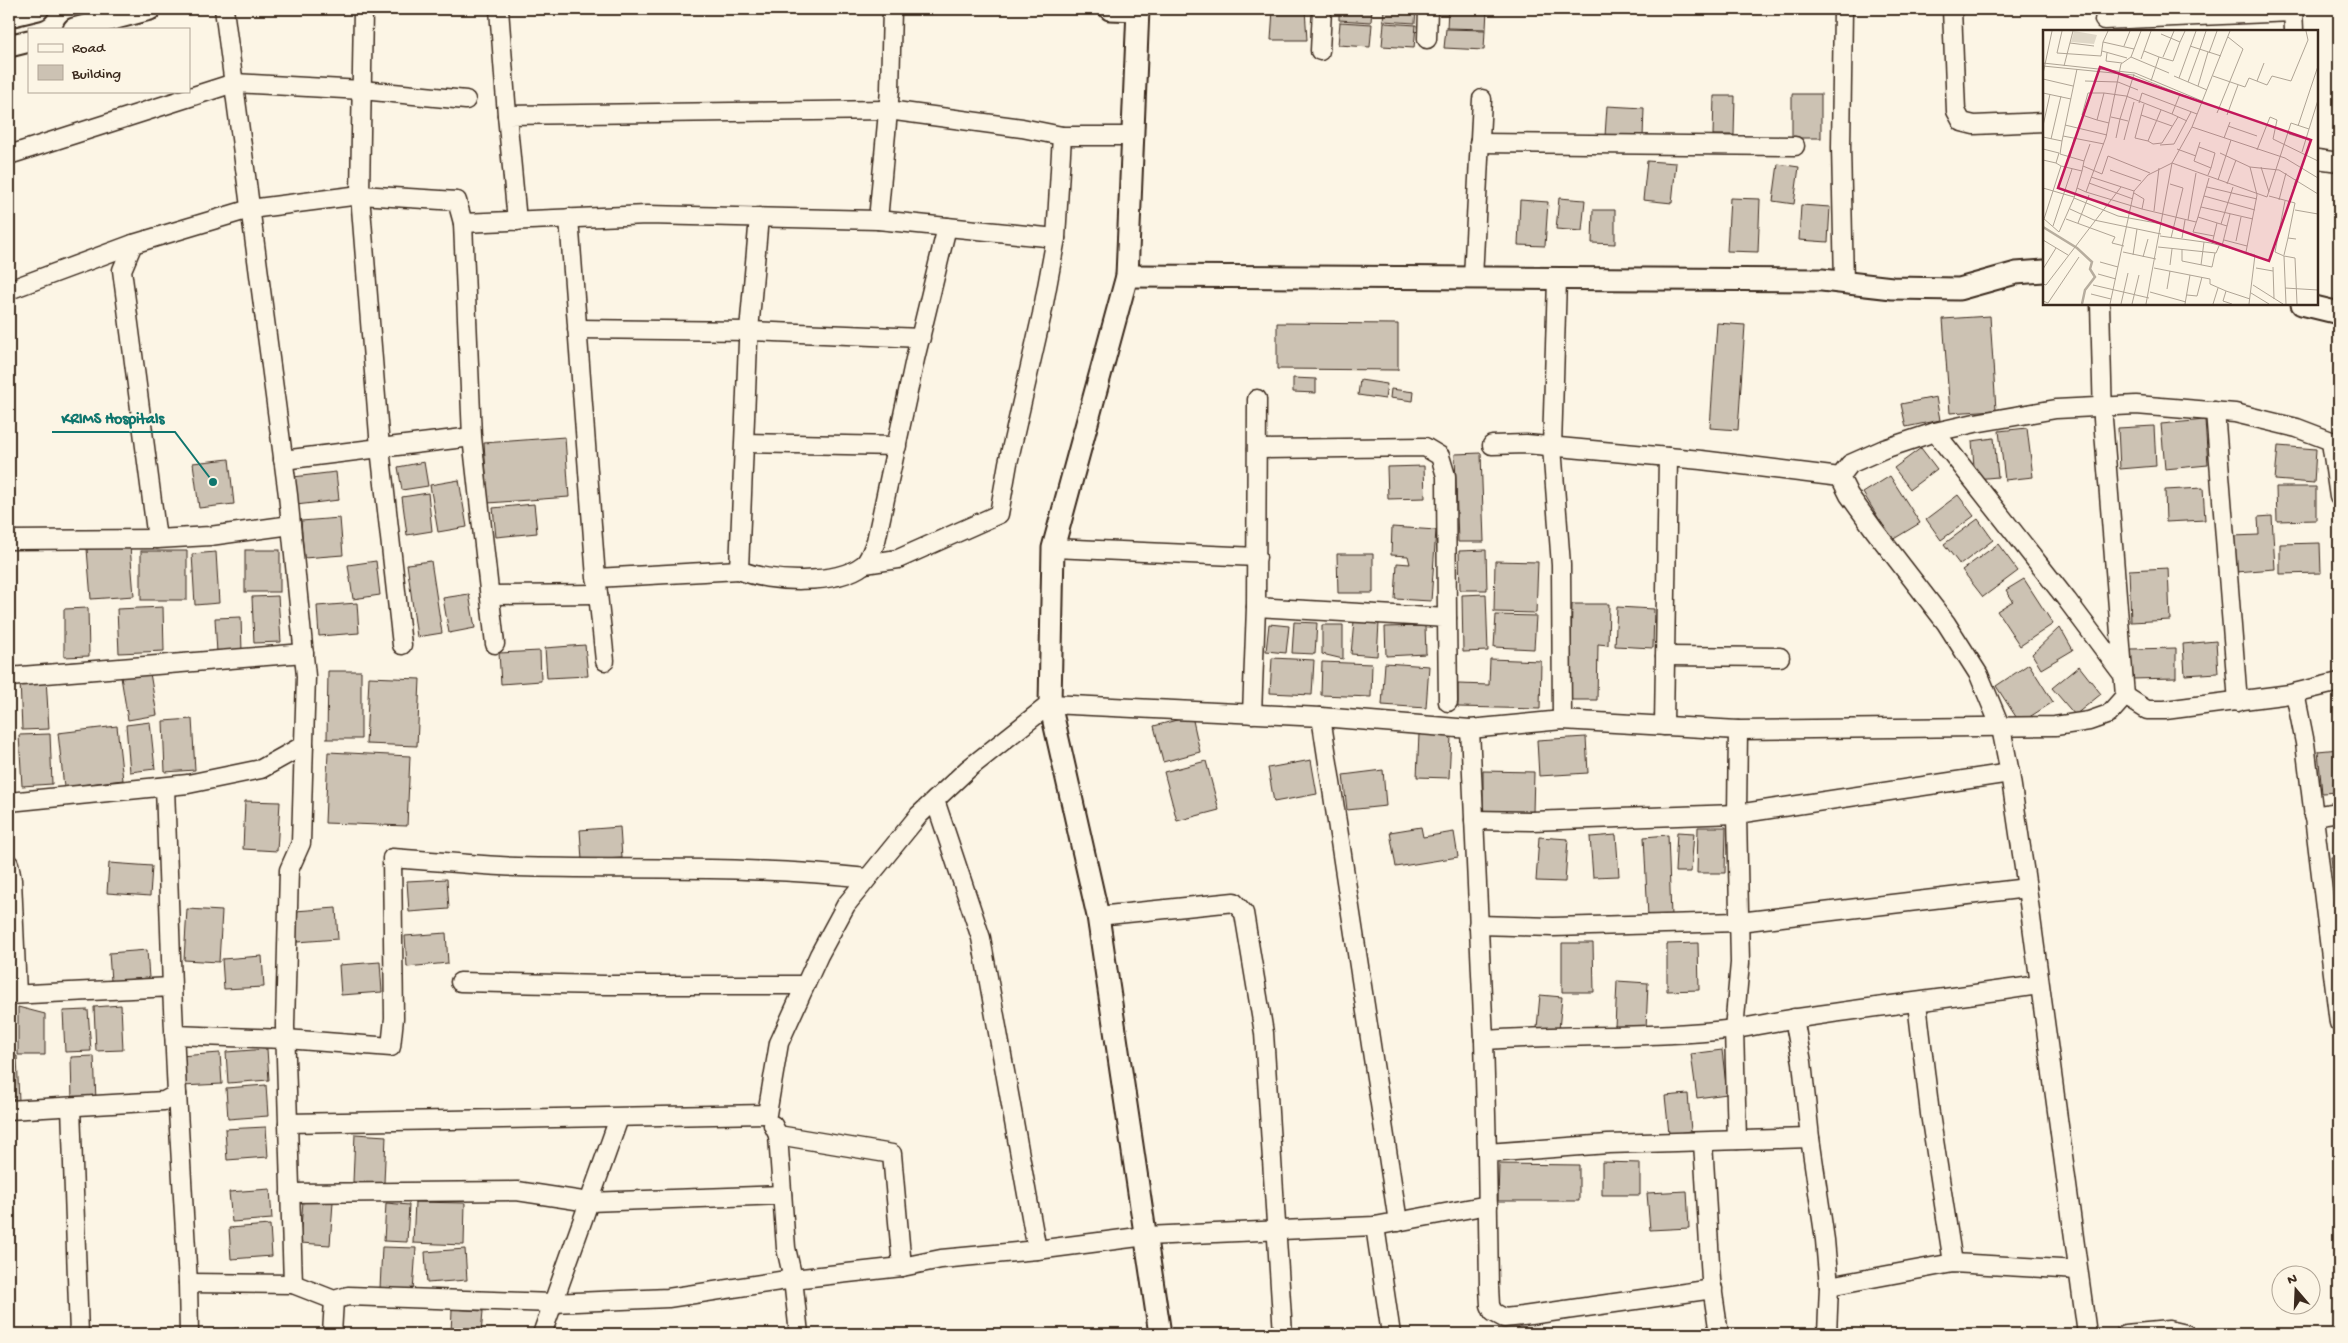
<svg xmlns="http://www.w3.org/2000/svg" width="2348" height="1343" font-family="'Gochi Hand',sans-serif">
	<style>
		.building { fill: #ccc2b3; stroke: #3b2a1e }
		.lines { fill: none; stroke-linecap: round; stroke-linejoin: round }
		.minor-casing { stroke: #3b2a1e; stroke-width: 21 }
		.tertiary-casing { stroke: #3b2a1e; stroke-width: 25 }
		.minor { stroke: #fcf5e5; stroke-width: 18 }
		.tertiary { stroke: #fcf5e5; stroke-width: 21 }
		.inset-river { fill: none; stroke: #b7ad9e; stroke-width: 2.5 }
		.inset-road { fill: none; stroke: #afa495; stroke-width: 1 }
		.view { fill: #c2185b; fill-opacity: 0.15; stroke: #c2185b; stroke-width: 2.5 }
		.inset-edge { fill: none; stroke: #3b2a1e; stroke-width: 2.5 }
		.leader { fill: none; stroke: #0f766e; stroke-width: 2 }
		.callout-dot { fill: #0f766e; stroke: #fcf5e5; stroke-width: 2 }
		.callout-label { font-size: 16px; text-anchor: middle; font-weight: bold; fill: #0f766e; stroke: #fcf5e5; stroke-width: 5; stroke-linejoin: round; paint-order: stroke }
	</style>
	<rect width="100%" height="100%" fill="#fcf5e5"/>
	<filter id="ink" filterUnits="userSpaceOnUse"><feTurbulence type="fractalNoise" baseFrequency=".02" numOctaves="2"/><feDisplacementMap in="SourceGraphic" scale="10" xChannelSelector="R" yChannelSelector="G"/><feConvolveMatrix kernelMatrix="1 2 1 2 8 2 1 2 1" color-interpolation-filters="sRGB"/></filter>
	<g filter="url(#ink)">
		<!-- building -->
		<g class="building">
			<path d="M1273,9H1305L1307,40H1271Z"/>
			<path d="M1339,9H1372L1371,22L1339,20Z"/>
			<path d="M1384,9H1416L1415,23L1383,21Z"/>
			<path d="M1448,9H1487L1486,29L1447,28Z"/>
			<path d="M1340,22L1372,24L1370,47L1338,45Z"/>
			<path d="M1384,23L1416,25L1414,48L1382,46Z"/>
			<path d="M1446,29L1485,30L1484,50L1444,48Z"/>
			<rect x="1792" y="94" width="29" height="44"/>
			<path d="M1714,96H1735L1734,135H1713Z"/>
			<path d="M1607,106L1644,108L1643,138L1605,136Z"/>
			<path d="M1647,161L1676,163L1672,203L1643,200Z"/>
			<path d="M1778,164L1799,167L1794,204L1773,201Z"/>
			<path d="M1559,198L1585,200L1582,231L1556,229Z"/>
			<path d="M1730,198L1760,199L1758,252L1727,251Z"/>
			<path d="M1520,200L1548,202L1545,246L1518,245Z"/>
			<path d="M1801,205L1830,207L1828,242L1799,240Z"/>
			<path d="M1593,210H1615V244L1592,243Z"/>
			<path d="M1990,316L1996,410L1950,413L1943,319Z"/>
			<path d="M1277,323L1398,324V370L1277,369Z"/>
			<path d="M1717,323L1745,325L1738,430L1710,428Z"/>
			<path d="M1293,378L1316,379V393L1293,392Z"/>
			<path d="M1360,380L1387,384L1385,399L1358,395Z"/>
			<path d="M1391,389L1414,392L1413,401L1390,398Z"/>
			<path d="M1936,397L1940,420L1906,427L1901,404Z"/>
			<path d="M2205,420L2208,465L2165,469L2161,424Z"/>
			<path d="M2154,426L2156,466L2120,469L2118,428Z"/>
			<path d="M2027,428L2033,477L2005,480L1999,431Z"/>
			<path d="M565,437L569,497L488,503L484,443Z"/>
			<path d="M1994,438L1998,477L1975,479L1972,441Z"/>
			<path d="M2278,446L2316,449L2314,483L2275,480Z"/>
			<path d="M1921,448L1937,469L1910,489L1894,468Z"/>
			<path d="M1481,453L1484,542H1458L1455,454Z"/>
			<path d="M229,459L234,504L199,508L193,463Z"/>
			<path d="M424,462L428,486L402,490L398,467Z"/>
			<path d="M1424,466L1425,498L1388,499L1387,467Z"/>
			<path d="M336,472L339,500L296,505L293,477Z"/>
			<path d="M1890,476L1920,523L1892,540L1863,493Z"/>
			<path d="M459,480L467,527L438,532L430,485Z"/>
			<path d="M2276,487H2316V520L2277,521Z"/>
			<path d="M2203,488L2205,520L2166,522L2165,490Z"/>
			<path d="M428,493L432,531L407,535L402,497Z"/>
			<path d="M1958,495L1974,516L1941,540L1926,519Z"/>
			<path d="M534,504L537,533L496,537L493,508Z"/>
			<path d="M2272,516L2275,569L2235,572L2233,536L2259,535L2258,517Z"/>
			<path d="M340,518L343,555L304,558L301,521Z"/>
			<path d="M1978,519L1993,540L1960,565L1944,544Z"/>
			<path d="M1392,527L1436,530L1431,601L1395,599L1397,563L1410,564L1408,556L1391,555Z"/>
			<path d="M2320,543L2321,573L2280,574V544Z"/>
			<path d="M1998,544L2018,571L1983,597L1962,570Z"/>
			<path d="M130,546L134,596L91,599L87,549Z"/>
			<rect x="245" y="550" width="35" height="42"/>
			<path d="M1486,550L1487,590H1460L1459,551Z"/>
			<rect x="141" y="551" width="46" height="49"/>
			<path d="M216,552L219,603L195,605L192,554Z"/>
			<path d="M1337,554H1373V593H1338Z"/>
			<path d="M376,561L380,595L353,599L348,565Z"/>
			<path d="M431,561L442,633L417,637L407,564Z"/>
			<path d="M1495,561L1538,562L1536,613L1494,612Z"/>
			<path d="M2168,568L2170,620L2131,622L2129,570Z"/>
			<path d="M2024,579L2053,624L2020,646L1997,611L2013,601L2006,590Z"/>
			<path d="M469,594L475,628L449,633L443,598Z"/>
			<path d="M1486,594L1488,651L1463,652L1462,595Z"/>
			<path d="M278,596L281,642L254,643L252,597Z"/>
			<path d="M357,603L359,633L319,636L317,606Z"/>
			<path d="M1572,604H1609L1608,645L1598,644L1597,700H1570Z"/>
			<path d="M163,607L164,651L119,653L117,609Z"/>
			<path d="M1617,607L1654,609L1653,648L1615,646Z"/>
			<path d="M88,608L89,656L64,657V609Z"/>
			<path d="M1496,615L1536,616L1534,649L1494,647Z"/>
			<path d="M241,617L242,652L217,653L215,618Z"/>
			<path d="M1354,621L1379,623L1377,656L1351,654Z"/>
			<path d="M1294,622L1317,623L1315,654L1292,653Z"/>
			<path d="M1269,624L1289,626L1286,653L1266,651Z"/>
			<path d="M1322,625H1343V659L1322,654Z"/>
			<path d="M1425,626L1426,654L1386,656L1385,627Z"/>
			<path d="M2060,627L2073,650L2041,669L2032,654Z"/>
			<path d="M2216,641L2218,673L2185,675L2183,644Z"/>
			<path d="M585,645L588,676L547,678L545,648Z"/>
			<path d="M2176,648V678L2131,679V649Z"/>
			<path d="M540,651L541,681L501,684L499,653Z"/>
			<path d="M1272,658L1314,660L1312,695L1270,693Z"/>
			<path d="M1490,659L1541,661L1540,709L1458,707V684L1489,685Z"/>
			<path d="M1322,662L1372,664L1371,697L1321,695Z"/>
			<path d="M1385,663L1429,666L1426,708L1382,705Z"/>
			<path d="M2029,664L2053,702L2020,723L1996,686Z"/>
			<path d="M2079,666L2101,694L2075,715L2052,688Z"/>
			<path d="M328,671H361V739H327Z"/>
			<path d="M150,673L157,715L128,720L121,677Z"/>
			<path d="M369,677L420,679L417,746L366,744Z"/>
			<path d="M46,678L49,729L22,730L20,680Z"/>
			<path d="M1192,716L1200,752L1163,762L1154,726Z"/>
			<path d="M192,719L195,770L165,772L163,721Z"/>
			<path d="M150,722L155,769L130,772L126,725Z"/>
			<path d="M117,726L123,780L64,787L58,733Z"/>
			<path d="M50,734L52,784L22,786L19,735Z"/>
			<path d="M1419,734L1451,736L1449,778L1417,777Z"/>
			<path d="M1586,737L1588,773L1539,776L1537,740Z"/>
			<path d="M2339,749V792L2322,793L2318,751Z"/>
			<path d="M328,752L410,756L407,826L325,823Z"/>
			<path d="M1311,760L1317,794L1274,802L1268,768Z"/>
			<path d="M1206,761L1219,810L1177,821L1164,772Z"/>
			<path d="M1383,770L1386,806L1347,810L1343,775Z"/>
			<path d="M1483,771L1534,772L1533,813H1483Z"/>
			<path d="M245,801L280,802L277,851L243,849Z"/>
			<path d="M620,827L622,858L582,860L580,830Z"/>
			<path d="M1421,827L1423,837L1454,832L1458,857L1396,867L1390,832Z"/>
			<path d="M1698,827H1726L1725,873H1697Z"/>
			<path d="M1677,832L1694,833L1691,872H1675Z"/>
			<path d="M1616,835L1619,876L1593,877L1590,837Z"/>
			<path d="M1668,835L1671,916L1648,917L1644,837Z"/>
			<path d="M1539,837L1568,839L1565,882L1536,881Z"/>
			<path d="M2339,856V921L2331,857Z"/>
			<path d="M109,863L152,866L150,896L107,893Z"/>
			<path d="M447,879L449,909L409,912L407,881Z"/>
			<path d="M336,908L338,939L297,942L295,911Z"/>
			<path d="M187,909L222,911L219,962L184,960Z"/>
			<path d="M446,933L448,963L407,967L405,936Z"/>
			<path d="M1562,943H1593L1594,992H1562Z"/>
			<path d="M1698,943L1699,990L1667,991V944Z"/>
			<path d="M147,950L149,978L111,981L109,953Z"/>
			<path d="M262,956L264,987L224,989L222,959Z"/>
			<path d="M380,962L382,992L341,995L339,965Z"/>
			<path d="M1617,981L1648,983L1646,1029L1615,1028Z"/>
			<path d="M1540,995L1562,997L1559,1030L1537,1028Z"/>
			<path d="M121,1005L123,1050L96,1051L94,1007Z"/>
			<path d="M18,1007L45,1014V1055H18Z"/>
			<path d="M88,1010L91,1051L65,1052L63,1011Z"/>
			<path d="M267,1049L269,1080L228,1083L226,1052Z"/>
			<path d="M1722,1050L1727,1094L1697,1098L1691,1054Z"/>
			<path d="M220,1053L222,1084L182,1086L180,1056Z"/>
			<path d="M17,1056L19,1101H9V1057Z"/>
			<path d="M94,1056L96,1100L72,1101L71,1057Z"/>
			<path d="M266,1085L268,1116L228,1119L226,1088Z"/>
			<path d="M1688,1094L1691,1131L1669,1134L1665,1096Z"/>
			<path d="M266,1127L268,1157L227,1160L225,1129Z"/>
			<path d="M355,1134L386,1136L384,1183L353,1182Z"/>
			<path d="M1602,1162L1640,1163V1195H1602Z"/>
			<path d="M1499,1164L1579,1165V1201H1498Z"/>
			<path d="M270,1189L272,1219L232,1222L229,1192Z"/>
			<path d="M1687,1191L1689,1228L1650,1230L1647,1193Z"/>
			<path d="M303,1200L333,1202L330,1245L300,1243Z"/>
			<path d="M415,1202L465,1203L464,1245L413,1243Z"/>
			<path d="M386,1203L409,1205L407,1242L384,1241Z"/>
			<path d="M270,1225L272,1256L231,1259L229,1228Z"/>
			<path d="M382,1247L416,1248L413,1291L380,1289Z"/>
			<path d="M465,1249L467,1280L427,1283L425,1252Z"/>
			<path d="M452,1309L483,1311L481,1334H451Z"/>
			<path d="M240,1328L241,1334H200V1331Z"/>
		</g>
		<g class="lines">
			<defs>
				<g id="minor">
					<path d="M499,9L507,115"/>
					<path d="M892,9L890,90L878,220L1056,238"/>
					<path d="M1843,9L1841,147L1844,283"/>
					<path d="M1952,9L1956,111L1962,122L1974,125L2044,122"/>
					<path d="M2293,9L2294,31"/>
					<path d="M2104,20L2293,12"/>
					<path d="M1427,39L1428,9"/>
					<path d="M1320,51L1322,9"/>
					<path d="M1479,143L1795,146"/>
					<path d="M9,155L234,83L362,90L466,100"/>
					<path d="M2317,159L2339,162"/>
					<path d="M759,217L748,342L739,570C769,583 837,585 863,565C869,561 873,548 876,541L915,359L947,227"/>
					<path d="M569,218L596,578L739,570"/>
					<path d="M517,221L507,115L888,110L1022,128L1062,136H1133"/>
					<path d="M463,223L472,437L495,644"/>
					<path d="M1473,278L1482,99"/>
					<path d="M1557,279L1552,447L1561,565L1562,720"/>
					<path d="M9,290L133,244"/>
					<path d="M577,329L749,331L921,338"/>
					<path d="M1257,399L1256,607L1447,618L1448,702"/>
					<path d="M2215,411L2238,702"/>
					<path d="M1935,432L2067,600L2123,675"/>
					<path d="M2331,442L2339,497"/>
					<path d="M745,443L897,446"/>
					<path d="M1492,445L1526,444L1701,460L1840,477"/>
					<path d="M1257,449L1425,447L1440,456L1446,476L1447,618"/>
					<path d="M283,460L380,448L360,195L363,9"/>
					<path d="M291,525L210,536L157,539L122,270L133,244L250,209L360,195L457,201L463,223L647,215L878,220"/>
					<path d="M9,540L157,539"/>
					<path d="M1053,548L1257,557"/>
					<path d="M865,564L898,559L999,514L1008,463L1042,314L1056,238L1062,136"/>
					<path d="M597,584L605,661"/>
					<path d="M490,595L598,594"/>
					<path d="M402,645L380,448L472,437"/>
					<path d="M1665,656L1780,657"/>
					<path d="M9,677L304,653"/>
					<path d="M2295,693L2305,743L2339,1023"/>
					<path d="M2125,696L2147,710H2165L2290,694L2339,682"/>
					<path d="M1252,714L1256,607"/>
					<path d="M1321,717L1398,1222"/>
					<path d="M1664,726L1668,457"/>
					<path d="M1470,729L1484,1040L1487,1153"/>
					<path d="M165,787L172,987"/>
					<path d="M935,800L981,938L1037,1250"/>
					<path d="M9,802L188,784L261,769L304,745"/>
					<path d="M2313,816L2339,812"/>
					<path d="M1474,820L1531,821L1737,814L2010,773"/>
					<path d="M9,864L12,880L17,994"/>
					<path d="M1098,916L1234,902L1244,913L1264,1033L1283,1334"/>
					<path d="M1478,925L1553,927L1739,922L2027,888"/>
					<path d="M460,982L604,985H805"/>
					<path d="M9,995L172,987L177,1094L164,1101L9,1110"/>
					<path d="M1917,1003L1930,1114L1953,1263"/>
					<path d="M1794,1018L1802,1062L1810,1138L1825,1240L1829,1286L1827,1334"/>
					<path d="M174,1035L286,1039L391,1047L394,1018L392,858C433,861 475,865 517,867C634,870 750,865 867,878"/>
					<path d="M1484,1040C1568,1034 1652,1039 1735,1029C1756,1026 1777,1021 1798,1018C1878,1006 1959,997 2039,985"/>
					<path d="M177,1094L188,1283L189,1334"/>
					<path d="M71,1107L79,1334"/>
					<path d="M288,1123L767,1114L779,1043L819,955L846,905L919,815L968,769L1050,704L1321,717L1470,729L1562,720L1738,730L2055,726L2089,721L2109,714L2125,696L2103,419L2100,304"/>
					<path d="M773,1125L778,1135L786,1248L793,1279L799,1334"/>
					<path d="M778,1135L892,1154L902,1267L941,1259L1037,1250L1146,1236L1375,1226L1488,1205"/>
					<path d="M1737,1140L1734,1029L1740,963L1737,814L1738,730"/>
					<path d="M1703,1142L1711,1280L1719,1334"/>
					<path d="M290,1193L517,1191L589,1202L782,1195"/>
					<path d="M1375,1226L1391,1334"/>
					<path d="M188,1283L293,1284L285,1026L289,870L301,843L306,676L288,495L224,9"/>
					<path d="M293,1284L334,1300L348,1296L553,1303L668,1298L793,1279L902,1267"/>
					<path d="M1829,1286L1953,1263L2078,1270"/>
					<path d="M1713,1289L1523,1316L1504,1318L1493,1312L1490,1305L1489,1287L1487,1153L1608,1144L1810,1138"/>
					<path d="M332,1334L334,1300"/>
					<path d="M542,1334L619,1118"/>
					<path d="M2087,1334L2027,888L2010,773L2001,728L1979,675L1946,623L1875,531L1849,495L1840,477L1850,464L1884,449L1935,432L1975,423L2056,409L2136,405L2235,413L2297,428L2339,444"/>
					<path d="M2125,1334L2169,1330L2186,1334"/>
				</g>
				<g id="tertiary">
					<path d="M1110,9L1138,10"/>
					<path d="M1138,9L1127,276L1053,548L1050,704L1098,916L1160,1334"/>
					<path d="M9,16L38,9"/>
					<path d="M74,29L150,9"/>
					<path d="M9,46L29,41"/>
					<path d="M1127,276L1822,280L1892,288L1959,289L2016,273L2044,271"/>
					<path d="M2302,304L2339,313"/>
				</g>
			</defs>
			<!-- minor casing -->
			<use href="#minor" class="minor-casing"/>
			<!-- tertiary casing -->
			<use href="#tertiary" class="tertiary-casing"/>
			<!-- minor -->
			<use href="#minor" class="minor"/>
			<!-- tertiary -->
			<use href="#tertiary" class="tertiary"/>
		</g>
	</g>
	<!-- overview -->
	<g transform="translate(2043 30)">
		<rect width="275" height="275" fill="#fcf5e5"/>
		<path d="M31,1L54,5L51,14L28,12Z" fill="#e0d8c8"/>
		<path class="inset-river" d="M0,197L34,218L49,232L47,239L52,247L42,260L39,274"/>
		<path class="inset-road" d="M19,1L14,23L58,26L60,12M65,1L60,12L91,19M118,4L137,12L142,1M27,13L51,16M81,16L87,1M147,16L178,26M157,19L163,1M59,21L84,28M101,21L116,27L108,51M64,23L63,31L79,33M166,23L174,1M88,27L126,43M116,27L130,31L137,12M120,27L131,1M98,29L108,1M0,33L92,43L159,71M0,36L90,45L159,73M21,36L30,1M0,44L9,1M131,46L164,60M170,46L202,57L206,48L224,55L229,46L248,51L265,10L263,1M136,48L153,1M0,49L30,56M42,51L75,52L95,60M214,51L221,33M145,52L157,19M155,56L165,22M0,63L28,69M137,64L129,84L144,91M96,73L99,63L154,84M101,74L92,108L105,111M118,80L105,111L110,114L119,113L135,87M174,83L200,19L185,7M98,85L129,96M184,85L195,55M68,87L77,89L91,44M54,90L39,85L45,63H61M66,93L54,90L61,63L83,66L129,84M22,95L64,105M0,96L7,64M185,96L214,106M255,96L275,36M149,97L242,128L275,148M266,99L275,70M246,104L263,109M20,106L61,114M0,107L19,111L34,39M73,108L77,89L85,91M181,108L187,92M8,109L18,66M81,110L91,72M157,112L151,131L168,138L165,145M117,115L131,114L148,82M156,117L172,123L168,138M0,119L16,123L13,133L0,130M134,119L153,126M214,120L227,87L234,90L230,109L275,131M177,123L207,137M27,127L31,109M41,131L47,114M18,136L39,141L41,131L17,124L19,111M40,136L59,144L65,126L107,143M218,137L226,162M67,140L98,151M39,141L31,168L75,186L119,194M48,147L91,161L105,145L129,133L224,167L248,93L266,99L259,122M175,150L188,110M46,153L90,169M127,154L140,158L128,208M184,154L193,130M164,157L214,169M0,158L31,167M34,158L43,162L63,107L78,34L88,27L98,1M43,162L99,179M91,163L101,169L99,179L153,192M161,166L212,180M226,166L252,173L245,208L253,209M236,170L243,143M242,171L232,222L241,226L243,274M247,171L253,149M158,177L210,189M27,179L51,190L118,204M252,180L275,184M111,181L116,138M155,187L166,148M0,188L16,202L31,168M1,189L18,136L13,133M23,189L72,207L69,213L81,216M145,190L153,143M35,193L46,165M178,194L190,157M10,196L29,139M117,206L168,213L212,225L206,274M171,206L150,202L155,187L184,196M139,208L142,190M0,210L25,225M181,210L204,216M193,211L198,187M169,214L174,193M179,216L187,184M115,217L173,223L176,216M139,220V231L169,237L172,223M80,222L113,229M203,222L214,165L207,137L236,140L275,164M90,225L94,199M241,225L245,208M241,226L252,228L254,274M100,227L105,209M57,232L75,237M127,235L129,219M158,235L161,212M230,237L231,269M111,238L167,249V254L183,261L180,271L189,274M213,238L230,241M0,239L13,218M55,244L73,249M0,254L3,255L78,157M50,255L106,268M210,255L240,274M242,258L275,260M124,259L127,241M183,261L207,269M107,262L143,272M208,263L226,274M48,264L68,269M144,265L154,266L159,247M0,271L5,273L36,227M67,274L91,161M78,274L85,243M89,274L96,245M103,274L129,133L149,97L187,1M142,274L147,245M170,274L175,258"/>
		<path class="view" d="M57,37L268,110L226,231L15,158Z"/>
		<rect width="275" height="275" class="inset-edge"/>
	</g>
	<!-- callouts -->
	<path class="leader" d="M213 482L175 432H52"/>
	<circle class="callout-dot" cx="213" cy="482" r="5"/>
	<g class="callout-label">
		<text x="113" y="423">KRIMS Hospitals</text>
	</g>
	<!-- margin -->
	<rect width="2348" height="1343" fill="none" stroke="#fcf5e5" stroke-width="30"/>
	<rect x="15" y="15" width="2318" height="1313" fill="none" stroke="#3b2a1e" stroke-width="2" filter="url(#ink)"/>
	<!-- legend -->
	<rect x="28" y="28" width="162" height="65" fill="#fcf5e5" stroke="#afa495"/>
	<rect x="38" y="44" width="25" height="8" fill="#fcf5e5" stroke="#afa495"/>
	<text x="72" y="52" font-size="15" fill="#3b2a1e">Road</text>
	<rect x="38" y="65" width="25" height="15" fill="#ccc2b3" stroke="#afa495"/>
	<text x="72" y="78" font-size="15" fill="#3b2a1e">Building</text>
	<!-- north arrow -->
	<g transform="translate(2296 1290) rotate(341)"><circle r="24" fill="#fcf5e5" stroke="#afa495"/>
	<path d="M0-4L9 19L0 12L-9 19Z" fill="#3b2a1e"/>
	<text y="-8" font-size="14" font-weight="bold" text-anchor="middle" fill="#3b2a1e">N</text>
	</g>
</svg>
